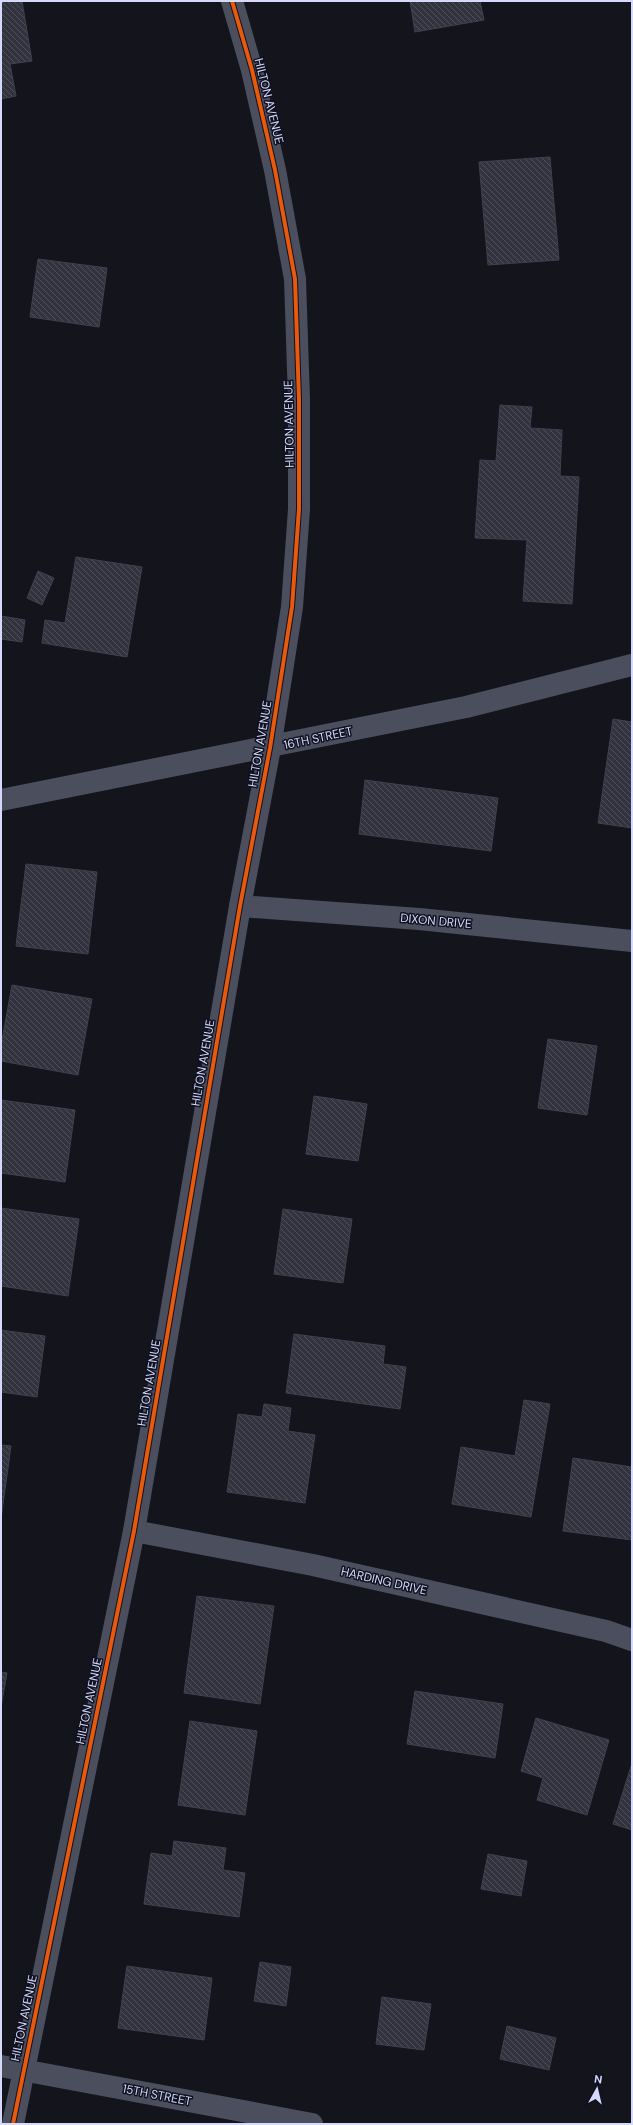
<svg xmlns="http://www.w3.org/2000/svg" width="633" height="2125" font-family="'DM Sans',sans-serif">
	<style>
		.building { fill: url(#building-back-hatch); stroke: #3f4150 }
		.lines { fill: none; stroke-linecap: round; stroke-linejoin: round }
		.minor { stroke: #4a4e5d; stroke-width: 22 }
		.tertiary { stroke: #4a4e5d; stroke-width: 22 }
		.cycleway-casing { stroke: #101121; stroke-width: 6 }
		.cycleway { stroke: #e8590c; stroke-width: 4 }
		.labels { text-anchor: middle; stroke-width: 3; stroke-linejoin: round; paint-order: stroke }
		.street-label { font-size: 12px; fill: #d5dafb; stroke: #101121 }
	</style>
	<defs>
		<pattern id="building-back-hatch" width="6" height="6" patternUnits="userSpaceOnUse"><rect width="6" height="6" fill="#32333f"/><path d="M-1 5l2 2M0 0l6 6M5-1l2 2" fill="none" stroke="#4f505c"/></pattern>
	</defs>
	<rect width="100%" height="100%" fill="#14141d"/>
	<!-- building -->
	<g class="building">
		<path d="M1,1H22L32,61L10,64L16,96L1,99Z"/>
		<path d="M410,1H480L484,20L415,32Z"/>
		<path d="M550,157L559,260L488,265L479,162Z"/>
		<path d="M38,259L107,268L99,327L30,317Z"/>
		<path d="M500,405L532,407L530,428L562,430L560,476L579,477L572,604L523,601L527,540L475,538L480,460L496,461Z"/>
		<path d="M76,557L142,567L127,657L42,643L45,620L65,623Z"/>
		<path d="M38,571L54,578L42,605L27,598Z"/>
		<path d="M1,616L25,620L22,642L1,639Z"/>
		<path d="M613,719L632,722V828L598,823Z"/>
		<path d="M365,780L498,798L491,851L359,834Z"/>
		<path d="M26,864L97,872L88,954L16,946Z"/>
		<path d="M12,985L92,999L78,1075L1,1061V1046Z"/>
		<path d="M548,1039L597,1046L587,1115L538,1108Z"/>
		<path d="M314,1096L367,1104L358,1161L306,1154Z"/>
		<path d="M1,1100L75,1110L65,1182L1,1173Z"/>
		<path d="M1,1208L79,1219L68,1296L1,1286Z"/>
		<path d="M283,1209L352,1219L343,1283L274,1274Z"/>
		<path d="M1,1330L45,1336L37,1397L1,1392Z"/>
		<path d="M294,1334L385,1346L383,1364L406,1367L400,1409L286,1393Z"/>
		<path d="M524,1400L550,1404L531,1517L452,1504L461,1447L515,1456Z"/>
		<path d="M264,1404L291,1408L288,1431L315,1435L305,1503L227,1492L238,1414L262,1417Z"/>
		<path d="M1,1445L11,1446L1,1519Z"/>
		<path d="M573,1458L632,1467V1540L563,1531Z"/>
		<path d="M197,1596L274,1606L260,1704L184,1693Z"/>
		<path d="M1,1672L7,1673L1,1707Z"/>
		<path d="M415,1691L503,1704L495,1758L407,1744Z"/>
		<path d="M536,1718L609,1740L587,1815L537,1800L543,1778L521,1771Z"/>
		<path d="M190,1721L257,1731L245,1815L178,1805Z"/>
		<path d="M632,1763V1830L613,1824Z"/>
		<path d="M174,1841L226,1848L223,1870L245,1873L239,1917L144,1904L151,1853L172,1856Z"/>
		<path d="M488,1854L527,1861L521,1896L481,1889Z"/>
		<path d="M260,1962L291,1967L286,2006L254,2001Z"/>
		<path d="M127,1966L212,1978L204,2040L118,2028Z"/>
		<path d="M382,1997L431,2004L424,2050L376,2044Z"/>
		<path d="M507,2026L556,2038L549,2070L500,2059Z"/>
	</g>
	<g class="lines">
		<!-- minor -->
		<g class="minor">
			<path d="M1,800L466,707L632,665"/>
			<path d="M240,906L419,919L632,941"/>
			<path d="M134,1531L313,1565L606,1631L632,1640"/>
			<path d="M1,2066L312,2124"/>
		</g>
		<!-- tertiary -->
		<path class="tertiary" d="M13,2124L134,1531L240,906L270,748L292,607L299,509V400L295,279L275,170L252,70L232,1"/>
		<defs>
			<path id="cycleway" d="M13,2124L134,1531L240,906L270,748L292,607L299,509V400L295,279L275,170L252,70L232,1"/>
		</defs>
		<!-- cycleway casing -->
		<use href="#cycleway" class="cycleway-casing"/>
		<!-- cycleway -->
		<use href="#cycleway" class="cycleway"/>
	</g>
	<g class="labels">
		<!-- street labels -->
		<g class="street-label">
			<text transform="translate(269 101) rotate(76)" y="4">HILTON AVENUE</text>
			<text transform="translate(289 424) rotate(-91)" y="4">HILTON AVENUE</text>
			<text transform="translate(318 738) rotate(-12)" y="4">16TH STREET</text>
			<text transform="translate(260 744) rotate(-80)" y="4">HILTON AVENUE</text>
			<text transform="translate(436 921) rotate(5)" y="4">DIXON DRIVE</text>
			<text transform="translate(203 1063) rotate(-80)" y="4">HILTON AVENUE</text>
			<text transform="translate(149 1383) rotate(-80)" y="4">HILTON AVENUE</text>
			<text transform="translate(384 1581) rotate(13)" y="4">HARDING DRIVE</text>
			<text transform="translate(89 1701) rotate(-78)" y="4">HILTON AVENUE</text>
			<text transform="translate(24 2018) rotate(-78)" y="4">HILTON AVENUE</text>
			<text transform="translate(157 2095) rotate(11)" y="4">15TH STREET</text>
		</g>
	</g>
	<!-- border -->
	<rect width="633" height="2125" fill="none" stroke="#d5dafb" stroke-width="4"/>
	<!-- north arrow -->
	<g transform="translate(597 2089) rotate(8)" stroke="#101121" stroke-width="3" paint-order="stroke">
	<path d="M0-3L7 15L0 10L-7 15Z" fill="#d5dafb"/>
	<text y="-6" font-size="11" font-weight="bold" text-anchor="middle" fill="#d5dafb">N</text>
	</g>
</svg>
